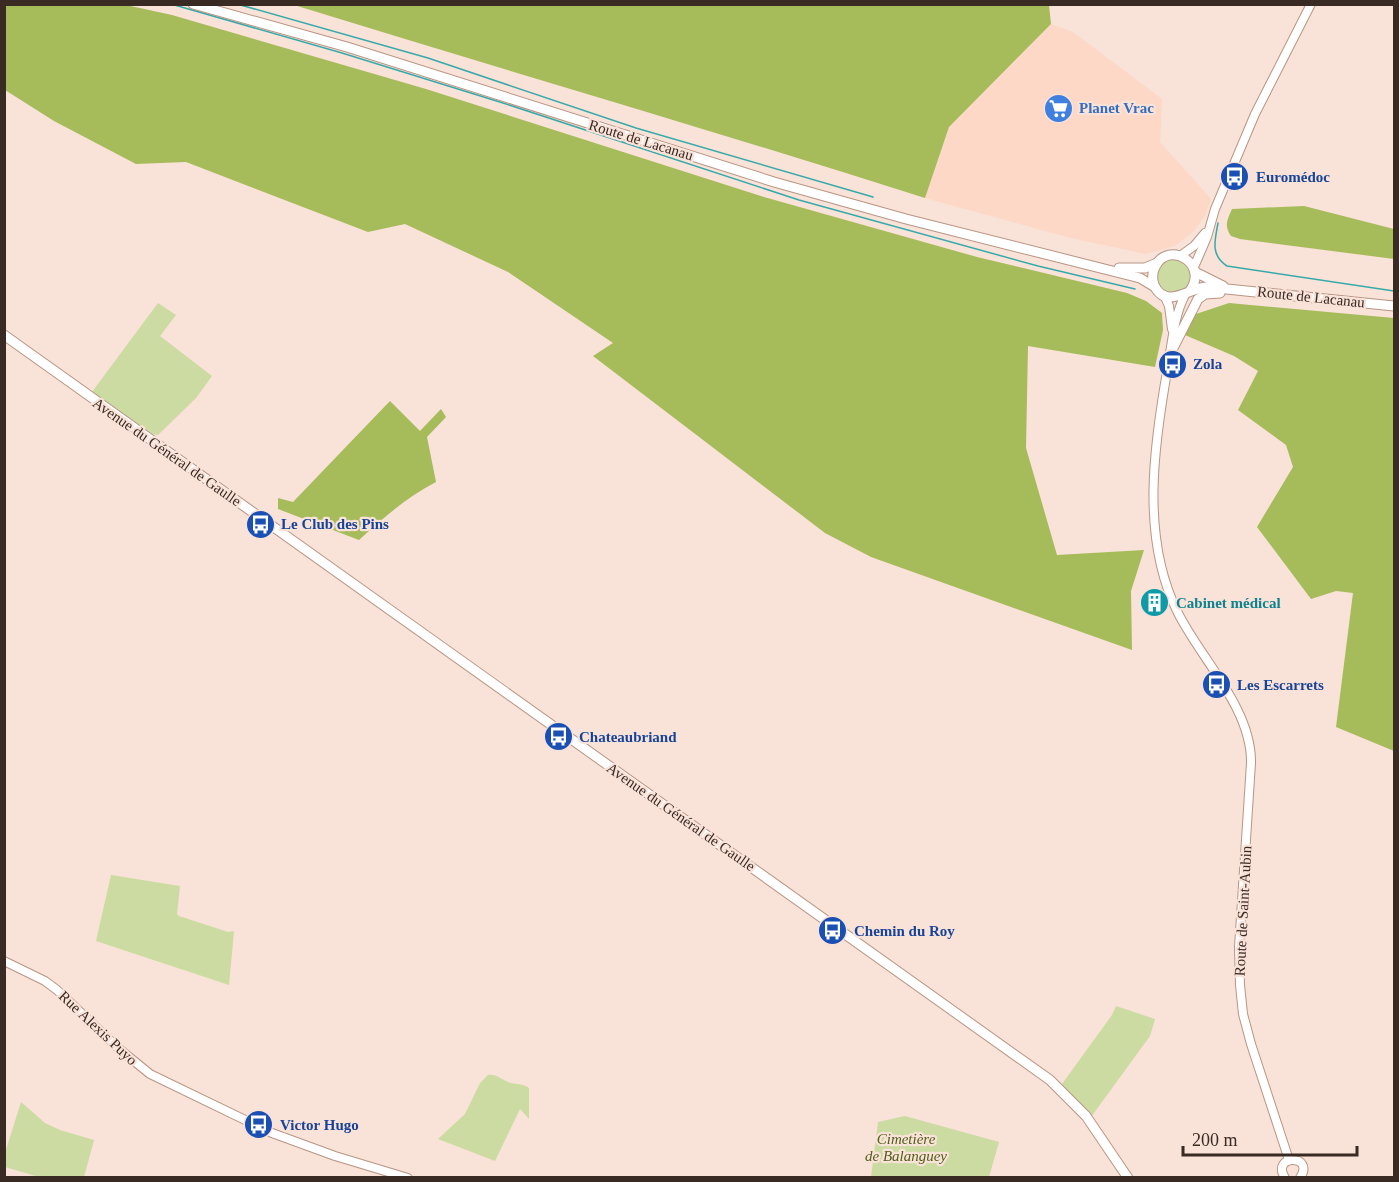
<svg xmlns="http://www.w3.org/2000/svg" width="1399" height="1182" font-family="Georgia,serif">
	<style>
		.built { fill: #fdd8c6 }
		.green { fill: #ccdba1 }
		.forest { fill: #a6bb5a }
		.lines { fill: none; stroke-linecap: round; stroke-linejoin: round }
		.stream { stroke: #36aaab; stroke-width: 1.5 }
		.minor-casing { stroke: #b89584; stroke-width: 10 }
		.major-casing { stroke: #b89584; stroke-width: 11 }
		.minor { stroke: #fff; stroke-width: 8 }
		.major { stroke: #fff; stroke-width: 9 }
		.labels { text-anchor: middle; stroke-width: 4.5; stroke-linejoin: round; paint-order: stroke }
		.shop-label { font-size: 15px; font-weight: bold; fill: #366cbe; stroke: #f9e2d7; text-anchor: start }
		.street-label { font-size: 15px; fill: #392a24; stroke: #f9e2d7 }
		.transit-label { font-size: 15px; font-weight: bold; fill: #164399; stroke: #f9e2d7; text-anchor: start }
		.culture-label { font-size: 15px; font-weight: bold; fill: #0d838f; stroke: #f9e2d7; text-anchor: start }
		.park-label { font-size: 15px; font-style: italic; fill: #505e19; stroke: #f9e2d7 }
	</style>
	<rect width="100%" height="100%" fill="#f9e2d7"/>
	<!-- built -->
	<path class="built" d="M1051,24L1073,32L1162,99L1160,142L1211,199L1205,216L1194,231L1175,246L1145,254L1071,238L925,198L949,127Z"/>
	<!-- green -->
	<g class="green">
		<circle cx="1174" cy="276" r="17"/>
		<path d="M158,303L176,315L160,336L212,376L196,398L158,435L153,434L92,392Z"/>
		<path d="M111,875L180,886L177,914L179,916L228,932L234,931L229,985L96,941Z"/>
		<path d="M1116,1006L1155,1019L1150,1036L1091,1117L1062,1084L1112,1015Z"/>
		<path d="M488,1075C497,1074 500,1079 508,1082C516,1085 523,1083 529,1088V1119L520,1109L495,1161L438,1139L465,1114L480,1083Z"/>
		<path d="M21,1102L45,1123L60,1130L94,1140L84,1177H39L5,1167V1153Z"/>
		<path d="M905,1116L999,1142L989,1177H871L878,1122Z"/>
	</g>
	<!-- forest -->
	<g class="forest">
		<path d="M4,5H126L172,15L426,89L764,197L977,257L1127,293L1146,301L1162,313L1163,330L1155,367L1028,346L1026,448L1057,555L1144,550L1131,591L1132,650L871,557L825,533L593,356L613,343L508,272L405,224L368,232L186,162L136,164L54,121L5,90Z"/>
		<path d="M1049,5L1051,24L949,127L925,198C715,131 504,70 294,5Z"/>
		<path d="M1304,206L1394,229V259L1240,239L1231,236C1224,226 1227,220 1232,209Z"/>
		<path d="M1229,303L1394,318V751L1336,727L1353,593L1336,591L1311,599L1257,527L1293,467L1286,445L1238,410L1258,371L1234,356L1185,335L1196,314Z"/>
		<path d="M390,401L420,431L441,409L446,417L427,437L436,482C407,497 383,518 359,540L278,509V498L293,502Z"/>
	</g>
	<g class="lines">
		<!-- stream -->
		<g class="stream">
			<path d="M171,4L342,53L503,103L799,200L1038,266L1135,289"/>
			<path d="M237,4L428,58L636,128L873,197"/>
			<path d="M1218,223C1215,240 1210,255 1227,266L1394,291"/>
		</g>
		<defs>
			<g id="minor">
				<path d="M1180,256L1194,246L1205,233"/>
				<path d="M1194,267L1207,237L1215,209L1255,114L1311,4"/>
				<path d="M1164,295L1169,306L1172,329"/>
				<path d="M1185,295C1174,316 1172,343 1168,366C1154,444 1140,538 1178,613C1201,659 1252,709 1251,763L1239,947L1240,985L1243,1014L1251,1044L1289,1160"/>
				<path d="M4,961L45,981L57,990L118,1048L150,1074L272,1133L335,1156L408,1178"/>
				<path d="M1285,1178C1270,1154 1316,1154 1300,1178"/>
			</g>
			<g id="major">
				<path d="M193,4L347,47L774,182L906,219L1140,278L1155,287"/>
				<path d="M1119,268H1145L1157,263"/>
				<path d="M1195,272L1223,286"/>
				<path d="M1189,292C1211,264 1168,239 1155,267C1152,273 1152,279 1154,285C1166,311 1190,287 1207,287L1394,306"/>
				<path d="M4,335L1050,1080L1086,1116L1128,1178"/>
				<path d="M1170,354L1198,299L1205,294L1220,293"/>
			</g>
		</defs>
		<!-- minor casing -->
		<use href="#minor" class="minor-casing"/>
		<!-- major casing -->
		<use href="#major" class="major-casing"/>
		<!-- minor -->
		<use href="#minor" class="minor"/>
		<!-- major -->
		<use href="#major" class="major"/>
	</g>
	<!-- icons -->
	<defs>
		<symbol id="supermarket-disc" viewBox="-11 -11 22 22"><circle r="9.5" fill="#3f7fe0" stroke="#f9e2d7"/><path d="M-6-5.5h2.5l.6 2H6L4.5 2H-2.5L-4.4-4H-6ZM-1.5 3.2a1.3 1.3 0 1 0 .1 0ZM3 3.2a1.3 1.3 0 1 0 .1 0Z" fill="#fff"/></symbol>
		<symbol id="bus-disc" viewBox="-11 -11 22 22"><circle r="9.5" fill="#1a4fb4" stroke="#f9e2d7"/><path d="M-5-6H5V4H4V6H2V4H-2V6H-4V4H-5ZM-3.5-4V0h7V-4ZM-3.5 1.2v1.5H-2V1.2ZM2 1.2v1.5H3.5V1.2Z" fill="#fff"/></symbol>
		<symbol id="building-disc" viewBox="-11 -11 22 22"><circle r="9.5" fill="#0f9aa8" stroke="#f9e2d7"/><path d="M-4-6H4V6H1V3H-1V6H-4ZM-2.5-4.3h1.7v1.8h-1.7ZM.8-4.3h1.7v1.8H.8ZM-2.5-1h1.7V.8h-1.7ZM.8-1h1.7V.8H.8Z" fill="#fff"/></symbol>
	</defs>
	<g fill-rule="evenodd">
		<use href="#supermarket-disc" x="1042" y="92" width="33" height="33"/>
		<use href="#bus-disc" x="1218" y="160" width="33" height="33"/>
		<use href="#bus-disc" x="1156" y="348" width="33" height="33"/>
		<use href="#bus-disc" x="244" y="508" width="33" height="33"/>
		<use href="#building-disc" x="1138" y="586" width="33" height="33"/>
		<use href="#bus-disc" x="1200" y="668" width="33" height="33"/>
		<use href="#bus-disc" x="542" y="720" width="33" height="33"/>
		<use href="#bus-disc" x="816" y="914" width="33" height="33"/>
		<use href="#bus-disc" x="242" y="1108" width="33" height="33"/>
	</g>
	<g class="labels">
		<!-- shop labels -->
		<g class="shop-label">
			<text x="1079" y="113">Planet Vrac</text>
		</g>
		<!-- street labels -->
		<g class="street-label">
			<text transform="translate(641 140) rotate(17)" y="5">Route de Lacanau</text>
			<text transform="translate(1311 297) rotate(6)" y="5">Route de Lacanau</text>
			<text transform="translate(167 452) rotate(35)" y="5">Avenue du Général de Gaulle</text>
			<text transform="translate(681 817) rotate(35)" y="5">Avenue du Général de Gaulle</text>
			<text transform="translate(1243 911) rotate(-87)" y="5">Route de Saint-Aubin</text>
			<text transform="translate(98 1028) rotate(43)" y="5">Rue Alexis Puyo</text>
		</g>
		<!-- transit labels -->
		<g class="transit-label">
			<text x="1256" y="182">Euromédoc</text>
			<text x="1193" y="369">Zola</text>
			<text x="281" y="529">Le Club des Pins</text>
			<text x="1237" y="690">Les Escarrets</text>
			<text x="579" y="742">Chateaubriand</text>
			<text x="854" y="936">Chemin du Roy</text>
			<text x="280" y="1130">Victor Hugo</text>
		</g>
		<!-- culture labels -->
		<g class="culture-label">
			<text x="1176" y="608">Cabinet médical</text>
		</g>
		<!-- park labels -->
		<g class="park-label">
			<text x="906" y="1144">Cimetière<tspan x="906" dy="17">de Balanguey</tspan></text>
		</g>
	</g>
	<!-- border -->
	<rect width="1399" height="1182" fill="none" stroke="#392a24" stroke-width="12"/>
	<!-- scale -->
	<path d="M1183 1146v9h174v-9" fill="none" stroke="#392a24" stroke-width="3"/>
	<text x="1192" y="1146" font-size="18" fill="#392a24" stroke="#f9e2d7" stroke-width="4.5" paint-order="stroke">200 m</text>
</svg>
